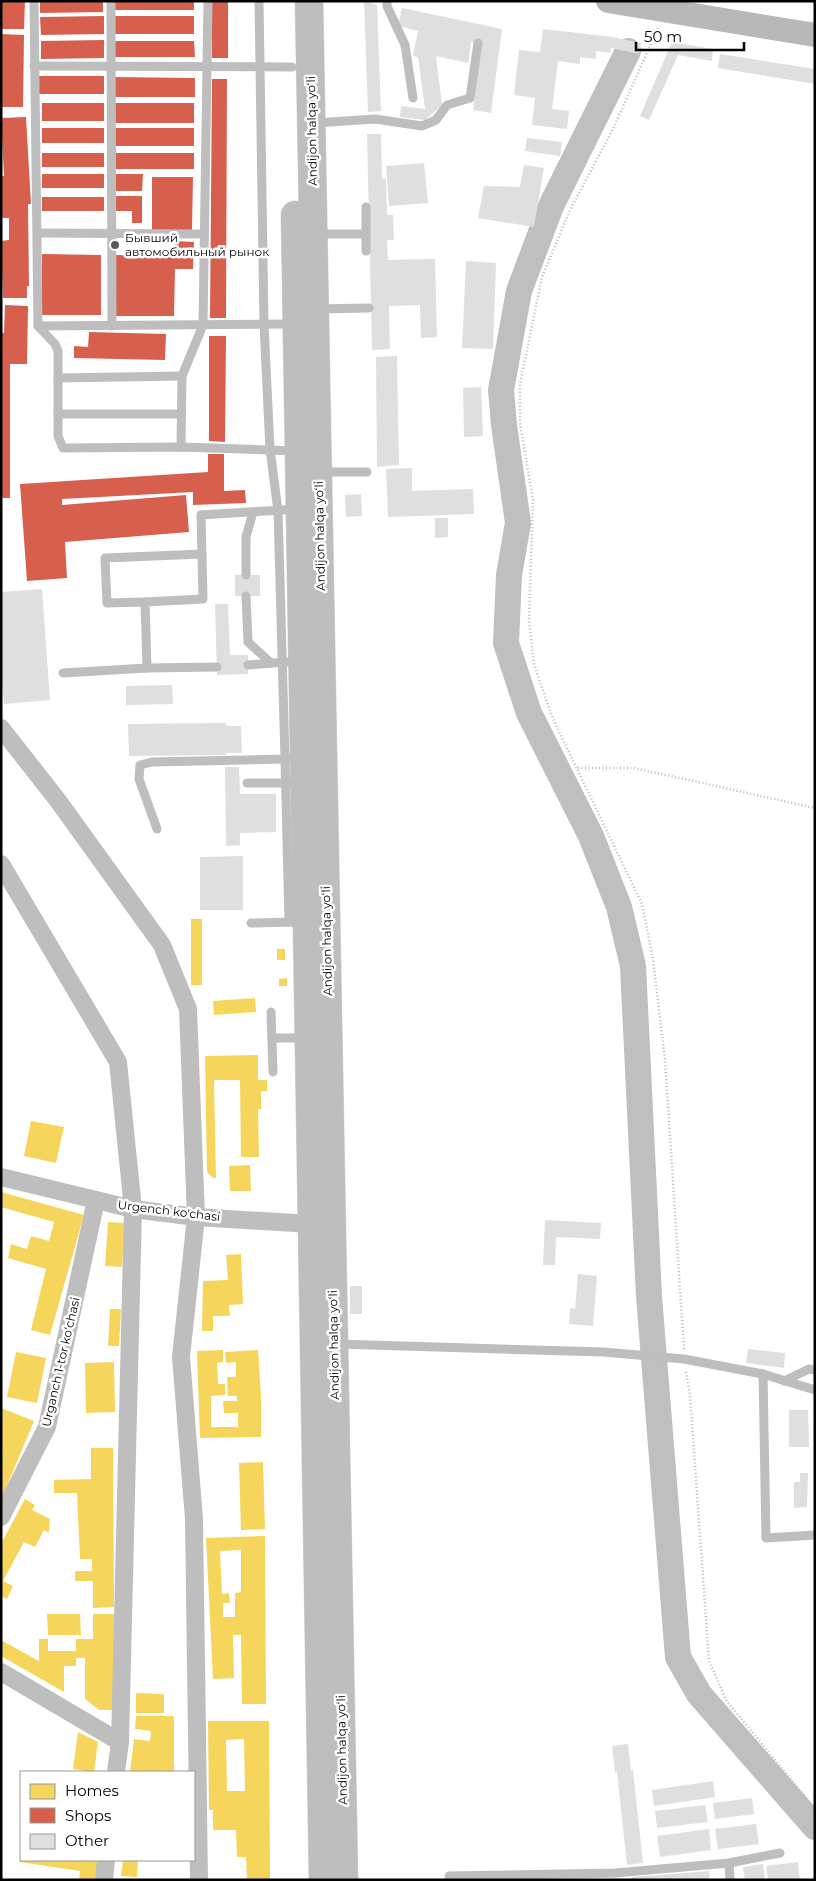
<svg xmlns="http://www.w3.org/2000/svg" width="816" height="1881" font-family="Montserrat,sans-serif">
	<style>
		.homes { fill: #f6d55c; fill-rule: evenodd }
		.shops { fill: #d6604d }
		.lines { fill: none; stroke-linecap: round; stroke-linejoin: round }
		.river { stroke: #bfbfbf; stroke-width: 26 }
		.building { fill: #dfdfdf }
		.highway-casing { stroke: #dbdbdb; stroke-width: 29 }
		.path { stroke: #b9b9b9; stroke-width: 2.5; stroke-dasharray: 1 2.5; stroke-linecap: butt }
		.lane { stroke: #bebebe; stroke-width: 9 }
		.street { stroke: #bebebe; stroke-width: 18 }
		.secondary { stroke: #b8b8b8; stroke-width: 24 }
		.highway { stroke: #bebebe; stroke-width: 28 }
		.poi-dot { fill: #595959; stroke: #fff; stroke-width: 2 }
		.labels { text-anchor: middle; stroke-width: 5; stroke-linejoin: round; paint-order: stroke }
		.street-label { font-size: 12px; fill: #000; stroke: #fff }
		.poi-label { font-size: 12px; fill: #000; stroke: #fff; text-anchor: start }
	</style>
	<rect width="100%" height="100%" fill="#fff"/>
	<!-- homes -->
	<g class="homes">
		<rect x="191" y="919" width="11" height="66"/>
		<rect x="277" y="949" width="8" height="11"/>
		<path d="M287,978V986H279V979Z"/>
		<path d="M255,998L256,1012L214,1015L213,1001Z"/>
		<path d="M258,1055V1080H267V1091H261V1109H258L259,1157H241L240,1080H214L216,1178H213L207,1172L205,1056Z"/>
		<path d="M31,1121L64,1127L56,1163L24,1156Z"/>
		<path d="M250,1165L251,1191H230L229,1166Z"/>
		<path d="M1,1192L84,1215L50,1335L31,1330L46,1269L8,1258L11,1244L27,1249L31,1236L49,1241L54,1222L1,1207Z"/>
		<path d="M108,1222L125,1223L122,1267L105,1266Z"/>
		<path d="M241,1254L243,1304L229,1305L230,1316H213V1331H202L203,1281L228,1280L226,1255Z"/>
		<path d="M110,1309H121L119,1346H108Z"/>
		<path d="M223,1350V1362L217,1363L218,1384H225V1395L211,1396V1427H238V1413H224L223,1401H237V1396H228L227,1377H236V1362L226,1363L225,1352L258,1350L261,1396V1437L200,1438L197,1351Z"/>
		<path d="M16,1352L46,1358L37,1403L7,1397Z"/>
		<path d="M114,1362L115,1412L86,1413L85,1363Z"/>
		<path d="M1,1408L34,1421L1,1500V1452L3,1448L1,1447Z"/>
		<path d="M91,1448H113L114,1607L93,1608V1581H75V1571H92V1559H80L77,1493H54V1480L91,1479Z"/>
		<path d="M263,1462L265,1529L241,1530L239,1463Z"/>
		<path d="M25,1499L35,1505L32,1510L50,1519L49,1533L44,1530L35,1547L24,1542L3,1581L13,1586L7,1599L1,1596V1544Z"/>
		<path d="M265,1536L266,1704H242L241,1635H233L234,1678L213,1679L206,1538ZM241,1550V1592L235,1593V1617H223V1603H230L229,1593L222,1594L220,1551Z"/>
		<path d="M47,1614H80L81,1635H48Z"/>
		<path d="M93,1614H114L115,1710H99L85,1699V1658H76V1666H64V1692L1,1656V1640L39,1661V1639H48V1651H76V1639H93Z"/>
		<path d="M136,1693L164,1694V1713H136Z"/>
		<path d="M136,1716H174V1772H130L134,1739L150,1741L151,1731L135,1729Z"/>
		<path d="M208,1721H269L270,1880H247L246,1857H237L236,1830H213V1810H209ZM244,1739L245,1791H227L226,1740Z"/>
		<path d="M78,1732L98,1742L94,1772L73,1769Z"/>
		<path d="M20,1860H99L96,1880H79L80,1871L20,1862Z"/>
		<path d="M123,1860H138L137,1877L121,1876Z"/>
	</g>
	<!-- shops -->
	<g class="shops">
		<path d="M1,1H25L24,29H1Z"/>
		<path d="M40,1H103V12L40,13Z"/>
		<rect x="113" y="1" width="81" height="9"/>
		<rect x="212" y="1" width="16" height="57"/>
		<path d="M104,16V34L41,35L40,17Z"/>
		<rect x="113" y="16" width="81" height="18"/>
		<path d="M1,34L24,35L23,107H2Z"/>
		<path d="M104,40V58L41,59V41Z"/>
		<path d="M113,41H194L195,57H113Z"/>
		<rect x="39" y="76" width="65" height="18"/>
		<path d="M113,77L195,78V97H113Z"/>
		<path d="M212,79H227L226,318H210Z"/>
		<rect x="42" y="103" width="62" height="18"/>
		<rect x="112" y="103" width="82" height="20"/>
		<path d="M26,117L31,204H28L29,286H27V298H3L1,241L9,240V218H1V176H4L1,118Z"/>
		<rect x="42" y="128" width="62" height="15"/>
		<rect x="112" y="128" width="82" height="18"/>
		<rect x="42" y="153" width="62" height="14"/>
		<rect x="112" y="153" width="82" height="16"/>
		<rect x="42" y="174" width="62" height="14"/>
		<path d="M113,174H143L142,191H113Z"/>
		<path d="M152,177H193L192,230H152Z"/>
		<path d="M113,196H142V223H132V211H113Z"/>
		<rect x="42" y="197" width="62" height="14"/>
		<path d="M175,241L194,242L193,269H175L174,316H114V255L175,256Z"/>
		<path d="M42,254L101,255V315H41Z"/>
		<path d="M5,305L28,306L27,364H10V498H1V333H4Z"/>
		<path d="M89,332L166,334L165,360L74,358V346L88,347Z"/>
		<path d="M209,336H226L225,442L209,441Z"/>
		<path d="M208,454H224V491L245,490L246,503L193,505V492L62,499V505L186,495L189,532L65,542L67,578L27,581L20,484L208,472Z"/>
	</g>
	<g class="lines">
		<!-- river -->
		<path class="river" d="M628,51L551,206L519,291L501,390L504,425L518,523L509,575L506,643L529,713L591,836L619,907L633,966L649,1296L678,1657L699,1694L815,1827"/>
	</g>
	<!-- building -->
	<g class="building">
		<path d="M364,1L377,5L381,111L368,112Z"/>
		<path d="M402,8L502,29L491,113L473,110L482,44L471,42L468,63L436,56L442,105L425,120L400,117L401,106L425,109L418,57L413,56L418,31L398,26Z"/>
		<path d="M543,29L612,37L641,43L639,54L611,48L610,53L596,51V59L580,57V64L558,61L552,109L569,111L567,129L532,125L535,98L514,95L519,50L540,52Z"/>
		<path d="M672,42L713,49L712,61L678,55L649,120L640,116Z"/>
		<path d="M720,54L815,69V84L718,68Z"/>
		<path d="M367,134H381L382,179H386L387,215H393L394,240H387L388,260L435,259L437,337L421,338L420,305L389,306L390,349L372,350Z"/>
		<path d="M527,138L562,142L560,156L525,151Z"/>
		<path d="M424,163L428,203L389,206L386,166Z"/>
		<path d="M524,165L544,168L534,227L478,218L484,186L520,187Z"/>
		<path d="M466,261L496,263L493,349L462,348Z"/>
		<path d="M397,356L399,465L377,467L376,357Z"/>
		<path d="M481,387L483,436L464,437L463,388Z"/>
		<path d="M412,468V491L473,489L474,514L388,517L386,469Z"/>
		<path d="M361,494L362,516L346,517L345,495Z"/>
		<path d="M435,518H448V537L435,538Z"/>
		<rect x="235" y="575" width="25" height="21"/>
		<path d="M42,589L50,700L4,704L1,669V592Z"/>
		<path d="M215,604H228L230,655H248V674L217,675Z"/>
		<path d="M172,685L173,704L126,705V686Z"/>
		<path d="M226,723V726H241L242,753H226V755L129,756L128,724Z"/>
		<path d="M225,767H239L240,794H276V832L240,833V845L226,846Z"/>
		<path d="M243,856V910H200V857Z"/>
		<path d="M545,1220L601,1223L600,1239L556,1237L555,1265H543Z"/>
		<path d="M578,1274L597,1276L593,1326L569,1324L570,1308L575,1309Z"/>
		<rect x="350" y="1286" width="12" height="28"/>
		<path d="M748,1349L785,1353L784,1368L746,1363Z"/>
		<path d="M789,1410H808L809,1447H789Z"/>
		<path d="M800,1473H808L807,1507L794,1508V1482H800Z"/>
		<path d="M628,1744L631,1771L633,1770L643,1863L627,1865L617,1772H615L612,1746Z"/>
		<path d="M713,1781L715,1797L654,1806L652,1790Z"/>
		<path d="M752,1798L754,1814L715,1819L713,1803Z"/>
		<path d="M705,1805L708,1822L657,1828L655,1811Z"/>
		<path d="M756,1824L759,1844L718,1849L715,1829Z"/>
		<path d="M709,1829L711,1850L660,1857L657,1836Z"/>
		<path d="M798,1862L800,1880H768L766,1866Z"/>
		<path d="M763,1864L765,1879L745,1880L743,1867Z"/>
		<path d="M709,1871L710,1880H632V1877Z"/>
	</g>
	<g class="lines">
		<defs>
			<g id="highway">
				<path d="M309,1L344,1880"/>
				<path d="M295,215L323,1880"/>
			</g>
		</defs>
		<!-- highway casing -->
		<use href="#highway" class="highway-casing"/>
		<!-- path -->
		<g class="path">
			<path d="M658,28L613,129L570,210L542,277L520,384V423L533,500L529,620L534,665L553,719L642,904L653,959L665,1060L684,1349"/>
			<path d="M578,768H634L815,808"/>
			<path d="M686,1372L690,1395L709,1661L726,1700L815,1809"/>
		</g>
		<!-- lane -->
		<g class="lane">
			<path d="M34,1L38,326L55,344L58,351V436L63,448L181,447L296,451"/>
			<path d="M111,1L112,326"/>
			<path d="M387,1V6L405,45L413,98"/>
			<path d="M34,66L292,67"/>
			<path d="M315,123L375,119L422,126L436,120L447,105L470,98L478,43"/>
			<path d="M366,207V251"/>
			<path d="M38,233L204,234"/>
			<path d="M317,234H366"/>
			<path d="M318,309L369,308"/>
			<path d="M38,326L294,324"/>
			<path d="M58,378L182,376"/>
			<path d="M58,414H181"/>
			<path d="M181,447L182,376L203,325L208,1"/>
			<path d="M322,472H367"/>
			<path d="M246,575V537L253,512"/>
			<path d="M246,596L248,642L271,663"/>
			<path d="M145,602L107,603L105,558L202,554"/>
			<path d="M248,665L300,661"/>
			<path d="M217,667L147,668L145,602L203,599L201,515L297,509"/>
			<path d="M63,673L147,668"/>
			<path d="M247,783H291"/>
			<path d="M157,829L139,779L140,765L152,762L285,759L278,511L270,449L264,325L259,1"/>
			<path d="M289,922L285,759H291"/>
			<path d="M251,923L293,922"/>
			<path d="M271,1012L273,1072"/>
			<path d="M272,1038H305"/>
			<path d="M336,1344L603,1352L684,1359L763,1374L815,1390"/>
			<path d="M763,1374L766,1538L815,1535"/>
			<path d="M784,1381L809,1369L815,1370"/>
			<path d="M729,1863L730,1880"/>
			<path d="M450,1880L449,1876L615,1873L729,1863L780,1853"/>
		</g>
		<!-- street -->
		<g class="street">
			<path d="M1,728L59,802L162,945L188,1009L196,1217L181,1357L194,1519L199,1880"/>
			<path d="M1,864L118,1062L133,1209L120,1742L116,1772"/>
			<path d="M1,1177L133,1209L196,1217L311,1224"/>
			<path d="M1,1517L47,1427L96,1200"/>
			<path d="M1,1672L120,1742"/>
			<path d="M104,1880L106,1860"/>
		</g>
		<!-- secondary -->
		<path class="secondary" d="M608,1L815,35"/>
		<!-- highway -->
		<use href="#highway" class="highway"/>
	</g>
	<!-- markers -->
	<circle class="poi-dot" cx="115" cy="245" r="5"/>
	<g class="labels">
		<!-- street labels -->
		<g class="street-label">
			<text transform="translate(312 131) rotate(-91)" y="4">Andijon halqa yo‘li</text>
			<text transform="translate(320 536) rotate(-91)" y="4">Andijon halqa yo‘li</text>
			<text transform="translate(327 941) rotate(-91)" y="4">Andijon halqa yo‘li</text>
			<text transform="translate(169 1211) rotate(7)" y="4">Urgench ko'chasi</text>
			<text transform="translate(334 1345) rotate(-91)" y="4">Andijon halqa yo‘li</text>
			<text transform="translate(61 1362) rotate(-77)" y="4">Urganch 1-tor koʻchasi</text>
			<text transform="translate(342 1750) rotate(-91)" y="4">Andijon halqa yo‘li</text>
		</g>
		<!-- poi labels -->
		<g class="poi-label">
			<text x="125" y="242">Бывший<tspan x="125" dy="14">автомобильный рынок</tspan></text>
		</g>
	</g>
	<!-- border -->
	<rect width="816" height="1881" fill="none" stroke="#000000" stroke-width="5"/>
	<!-- legend -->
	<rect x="20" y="1771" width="175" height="90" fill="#ffffff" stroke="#999999"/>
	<rect x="30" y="1784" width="25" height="15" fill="#f6d55c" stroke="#999999"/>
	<text x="65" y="1796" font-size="15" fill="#000000">Homes</text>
	<rect x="30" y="1808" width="25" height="15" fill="#d6604d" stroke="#999999"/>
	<text x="65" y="1821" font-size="15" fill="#000000">Shops</text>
	<rect x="30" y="1834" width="25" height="15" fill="#dfdfdf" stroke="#999999"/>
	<text x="65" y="1846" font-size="15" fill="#000000">Other</text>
	<!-- scale -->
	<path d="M636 42v8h108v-8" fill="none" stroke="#000000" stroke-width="2.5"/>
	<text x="644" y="42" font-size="15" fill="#000000" stroke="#ffffff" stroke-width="4" paint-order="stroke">50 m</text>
</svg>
